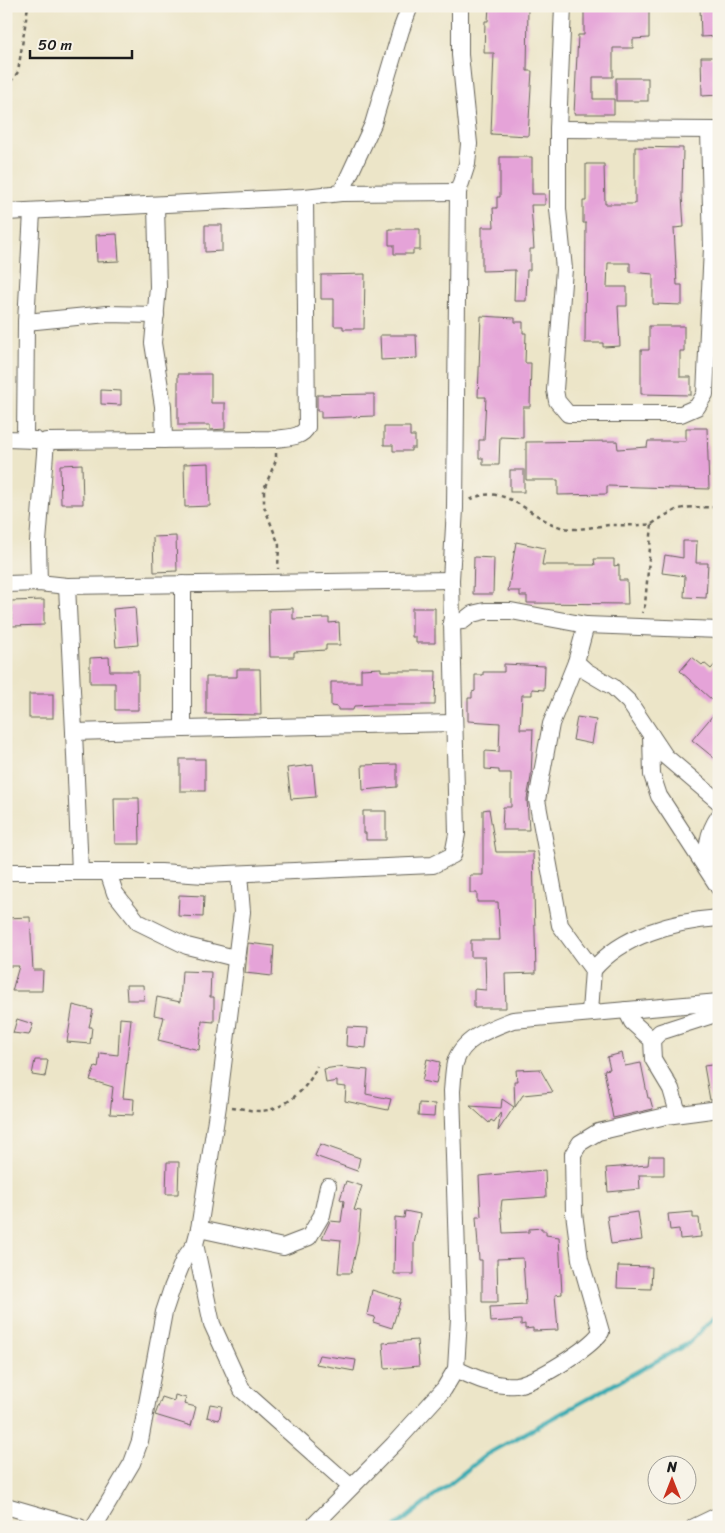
<svg xmlns="http://www.w3.org/2000/svg" width="725" height="1533" font-family="Sriracha,sans-serif">
	<style>
		.lines { fill: none; stroke-linecap: round; stroke-linejoin: round }
		.stream { stroke: #39abb2; stroke-width: 4.5 }
		.building { fill: #e5a3d8 }
		.street-casing { stroke: #656258; stroke-width: 18 }
		.path { stroke: #656258; stroke-width: 2.5; stroke-dasharray: 4 4; stroke-linecap: butt }
		.street { stroke: #fff; stroke-width: 16 }
	</style>
	<rect width="100%" height="100%" fill="#f7f3e8"/>
	<filter id="ink" filterUnits="userSpaceOnUse"><feTurbulence type="fractalNoise" baseFrequency=".02" numOctaves="2"/><feDisplacementMap in="SourceGraphic" scale="10" xChannelSelector="R" yChannelSelector="G"/><feConvolveMatrix kernelMatrix="1 2 1 2 8 2 1 2 1" color-interpolation-filters="sRGB"/></filter>
	<filter id="wash" filterUnits="userSpaceOnUse"><feTurbulence type="fractalNoise" baseFrequency=".0096" numOctaves="4" result="noise"/><feDisplacementMap in="SourceGraphic" scale="20" xChannelSelector="R" yChannelSelector="G"/><feGaussianBlur stdDeviation="1.12" result="paint"/><feColorMatrix in="noise" values="0 0 0 0 0 0 0 0 0 0 0 0 0 0 0 0 0 1.4 0 .05"/><feComposite in="paint" operator="in"/></filter>
	<g filter="url(#wash)">
		<rect width="100%" height="100%" fill="#ece5c8"/>
		<g class="lines">
			<!-- stream -->
			<path class="stream" d="M395,1527L486,1455L689,1343L719,1312"/>
		</g>
		<g id="blocks">
			<!-- building -->
			<g class="building">
				<path d="M489,6H528L527,71H532L528,136L491,134L494,53H484L485,21H488Z"/>
				<path d="M584,6H649V38L633,39V48H613V77H593V99H614V114H574L578,35H584Z"/>
				<path d="M700,6H719V36L701,37Z"/>
				<path d="M701,57H719V95L702,96Z"/>
				<rect x="616" y="78" width="32" height="23"/>
				<path d="M635,147L683,148L682,196L684,227L674,228L677,285H682V305L653,304V274L630,272V263H608L607,287H627V306H618L620,346L603,347V343H585L586,223H583V201H586V164H604L605,204H635Z"/>
				<path d="M500,157H532V194H545V205H531L534,249H530V270H527L526,301H514L515,270L482,271V227H494L493,208H497V197H500Z"/>
				<path d="M205,225H222V251L205,252Z"/>
				<path d="M389,229H420V250H413V254H394V245H389Z"/>
				<path d="M117,234L119,261L97,262L96,235Z"/>
				<path d="M365,274L364,329H343V326H334V299H321V275Z"/>
				<path d="M481,316L515,318V322H523V333H526L525,363H531L530,407H523V438L500,437L499,465H483V458H479V440H484L486,397H478Z"/>
				<path d="M649,326H684V351H680V377H691V395L641,394V350H649Z"/>
				<path d="M380,335H416L417,358L381,360Z"/>
				<path d="M178,374H211V403H225V429L210,430V425H178Z"/>
				<path d="M101,390L121,391V405L101,404Z"/>
				<path d="M374,394V416L321,418V411H317V395Z"/>
				<path d="M384,427H410V436H415V448H411V451H393V445H384Z"/>
				<path d="M686,428H707L709,489L607,486V494L558,495V480H526V442L617,441L618,449L647,447L648,441H686Z"/>
				<path d="M209,463L210,506L185,507L184,464Z"/>
				<path d="M82,464L83,504H61L60,465Z"/>
				<rect x="510" y="470" width="14" height="22"/>
				<path d="M176,536L177,571L154,572L153,537Z"/>
				<path d="M683,541H697L696,563H708L706,598L684,597L685,576L662,573L665,555L683,558Z"/>
				<path d="M516,542L545,548L542,565H595L594,559H614V566L619,565V580H627L628,604L527,603V596H520V591H508Z"/>
				<path d="M474,557L494,558L493,594H473Z"/>
				<path d="M44,600V625L12,626L11,601Z"/>
				<path d="M135,607L138,645L116,647L113,609Z"/>
				<path d="M293,608V619L329,618V623L339,622L340,645H326V650L294,652V657H270L269,609Z"/>
				<path d="M412,608H435V643H416V637H412Z"/>
				<path d="M109,657L110,671H138V710H115V683H90V658Z"/>
				<path d="M692,657L702,665L704,663L711,669L719,660V693L712,700L680,671Z"/>
				<path d="M504,664L545,666L544,690L532,689V695H522L520,729H533L531,777L527,799L529,830H502L503,807H511V773H499V770L485,769V751L499,752L500,723L468,721V698H472V692L475,691V675H483V672H504Z"/>
				<path d="M381,668V671H436L435,705H373L354,706L353,710H338V707L331,706V682H361V669Z"/>
				<path d="M237,669H260L261,715L206,714V677H237Z"/>
				<rect x="29" y="694" width="24" height="24"/>
				<path d="M719,708V762L692,740Z"/>
				<path d="M577,717L596,720L592,744L573,740Z"/>
				<rect x="180" y="759" width="25" height="32"/>
				<path d="M397,764V787L363,790L362,765Z"/>
				<path d="M313,765L316,797L291,799L287,768Z"/>
				<path d="M114,798H139L140,844H115Z"/>
				<path d="M489,809L496,852H533L536,973L505,974L506,1008H474V989L486,990L485,957H471V940H500L498,902H477V893H470V875H483V810Z"/>
				<path d="M363,811H386V840H366V833H363Z"/>
				<path d="M179,895L204,896L203,917L178,916Z"/>
				<path d="M30,917L33,970H43L42,991H12L19,966H6V918Z"/>
				<path d="M248,943L274,946L272,976L245,973Z"/>
				<path d="M182,971L211,972L210,997H214V1022L202,1021L199,1050L158,1040L164,1017L154,1015L157,997L180,1002Z"/>
				<path d="M126,985H143L144,1000H127Z"/>
				<path d="M73,1005L93,1010L89,1027H92L90,1044L67,1042Z"/>
				<path d="M120,1018L131,1019L123,1098L134,1099L133,1115L110,1114L113,1087L90,1080L95,1067L98,1068L100,1053L118,1055Z"/>
				<path d="M17,1019L33,1024L29,1035L13,1033Z"/>
				<path d="M347,1027L368,1028L366,1048L346,1046Z"/>
				<path d="M622,1053L625,1066L641,1063L648,1098H650L653,1109L613,1118L604,1070L610,1069L607,1057Z"/>
				<path d="M427,1059L440,1062L436,1084L422,1081Z"/>
				<path d="M35,1060H48L45,1077L32,1075Z"/>
				<path d="M719,1064V1099L710,1100L704,1066Z"/>
				<path d="M337,1067L368,1070L366,1094L391,1099L388,1110L345,1101L346,1087L337,1086V1081L326,1083L324,1069Z"/>
				<path d="M540,1069L553,1092L523,1095L515,1107L514,1081H517L516,1070Z"/>
				<path d="M502,1099L514,1107L498,1131L501,1112L494,1122L491,1120L489,1123L470,1106L501,1108Z"/>
				<path d="M419,1103L435,1104L434,1117L418,1116Z"/>
				<path d="M320,1144L360,1158L357,1171L315,1156Z"/>
				<path d="M649,1156H664V1175H639L640,1189L608,1192L606,1168L648,1165Z"/>
				<path d="M167,1162H179L178,1194H166Z"/>
				<path d="M545,1170L546,1197L502,1200L501,1208L503,1233L529,1232V1229L542,1228V1231H546V1235L559,1237L562,1294L555,1295L558,1330L533,1331V1328L525,1329V1324L521,1325V1320L491,1322L490,1307L526,1305L523,1258L497,1259L498,1302H482V1260H479L476,1217H481L479,1176Z"/>
				<path d="M346,1181L362,1186L354,1210L361,1211L358,1242L351,1273H338L341,1240L322,1238L330,1221L341,1222L344,1201L340,1199Z"/>
				<path d="M405,1211L420,1214L414,1244V1274H394L395,1217L404,1218Z"/>
				<path d="M638,1212L642,1240L611,1244L607,1216Z"/>
				<path d="M693,1212V1218H699L701,1237L680,1239L679,1229L670,1230L668,1214Z"/>
				<path d="M618,1266L652,1267L651,1289L617,1288Z"/>
				<path d="M372,1290L401,1299L392,1328L373,1322L375,1317L367,1315Z"/>
				<path d="M417,1340L419,1366L385,1369L383,1343Z"/>
				<path d="M319,1355L356,1360L354,1371L316,1364Z"/>
				<path d="M175,1395L186,1398L184,1404L196,1407L191,1426L155,1415L162,1397L174,1401Z"/>
				<path d="M210,1404L222,1406L219,1420L207,1417Z"/>
			</g>
		</g>
	</g>
	<g filter="url(#ink)">
		<use href="#blocks" fill-opacity="0" stroke="#656258" stroke-width="1"/>
		<g class="lines">
			<defs>
				<g id="street">
					<path d="M563,6L558,129V209L564,269L555,390L557,401L568,414H681L697,407L705,394L712,248L709,130"/>
					<path d="M558,129L718,130"/>
					<path d="M341,193L373,124L401,30L410,6"/>
					<path d="M156,205L158,287L153,343L163,406L164,440"/>
					<path d="M6,212L305,197L341,193L458,192"/>
					<path d="M26,322L107,314L156,315"/>
					<path d="M6,439L36,440"/>
					<path d="M25,439L26,322L32,212"/>
					<path d="M39,583L38,542L46,441L276,439C287,437 302,438 307,427L305,197"/>
					<path d="M6,584L39,583L67,586L451,580"/>
					<path d="M183,584V729L453,723"/>
					<path d="M67,586L74,732L183,729"/>
					<path d="M451,622L463,621L472,614L485,611H511L586,625L719,630"/>
					<path d="M586,625L576,662L551,724L537,800L560,925L593,970C622,935 675,921 719,918"/>
					<path d="M576,662L586,671L613,687L629,702L665,756L719,802"/>
					<path d="M74,732L80,872"/>
					<path d="M651,735L652,775L659,796L719,888"/>
					<path d="M709,868C706,847 707,834 719,816"/>
					<path d="M6,872H161L204,875L433,865L453,855L457,834L451,580L455,508L458,192L467,164L469,144L460,55V6"/>
					<path d="M108,872L115,893L138,922L187,946L235,958"/>
					<path d="M626,1010L632,1022L652,1040L653,1059L671,1089L678,1113"/>
					<path d="M590,1012L593,970"/>
					<path d="M652,1040L660,1032L719,1013"/>
					<path d="M199,1229L283,1247L309,1237L322,1215L328,1186"/>
					<path d="M195,1244L212,1324L242,1390L351,1487"/>
					<path d="M456,1369C475,1378 494,1387 516,1385C536,1382 589,1349 601,1332L580,1259L574,1213L573,1154L580,1143L598,1132L666,1116L719,1109"/>
					<path d="M6,1506L79,1527"/>
					<path d="M94,1527L132,1463L140,1441L164,1312L172,1288L184,1259L195,1244L199,1229L218,1106L242,912L239,874"/>
					<path d="M312,1527L394,1444L444,1389L456,1369L459,1318L452,1091C453,1082 453,1072 455,1063C462,1038 492,1028 513,1020L719,1002"/>
					<path d="M694,1527L719,1515"/>
				</g>
			</defs>
			<!-- street casing -->
			<use href="#street" class="street-casing"/>
			<!-- path -->
			<g class="path">
				<path d="M6,88L18,72L28,6"/>
				<path d="M276,453V460L264,489V506L279,545L278,569"/>
				<path d="M470,500C505,480 531,520 564,528C578,531 595,526 610,525C624,525 638,526 652,524L645,605L642,613"/>
				<path d="M652,524C682,503 685,508 719,507"/>
				<path d="M232,1107C241,1108 250,1111 259,1111C284,1111 309,1088 317,1066"/>
			</g>
			<!-- street -->
			<use href="#street" class="street"/>
		</g>
	</g>
	<!-- margin -->
	<rect width="725" height="1533" fill="none" stroke="#f7f3e8" stroke-width="25"/>
	<!-- north arrow -->
	<g transform="translate(672 1480)"><circle r="24" fill="#f7f3e8" stroke="#9f9d96"/>
	<path d="M0-4L9 19L0 12L-9 19Z" fill="#c8321e"/>
	<text y="-8" font-size="14" font-weight="bold" text-anchor="middle" fill="#1c1c1c">N</text>
	</g>
	<!-- scale -->
	<path d="M30 50v8h102v-8" fill="none" stroke="#1c1c1c" stroke-width="2.5"/>
	<text x="38" y="50" font-size="15" fill="#1c1c1c" stroke="#f7f3e8" stroke-width="4" paint-order="stroke">50 m</text>
</svg>
